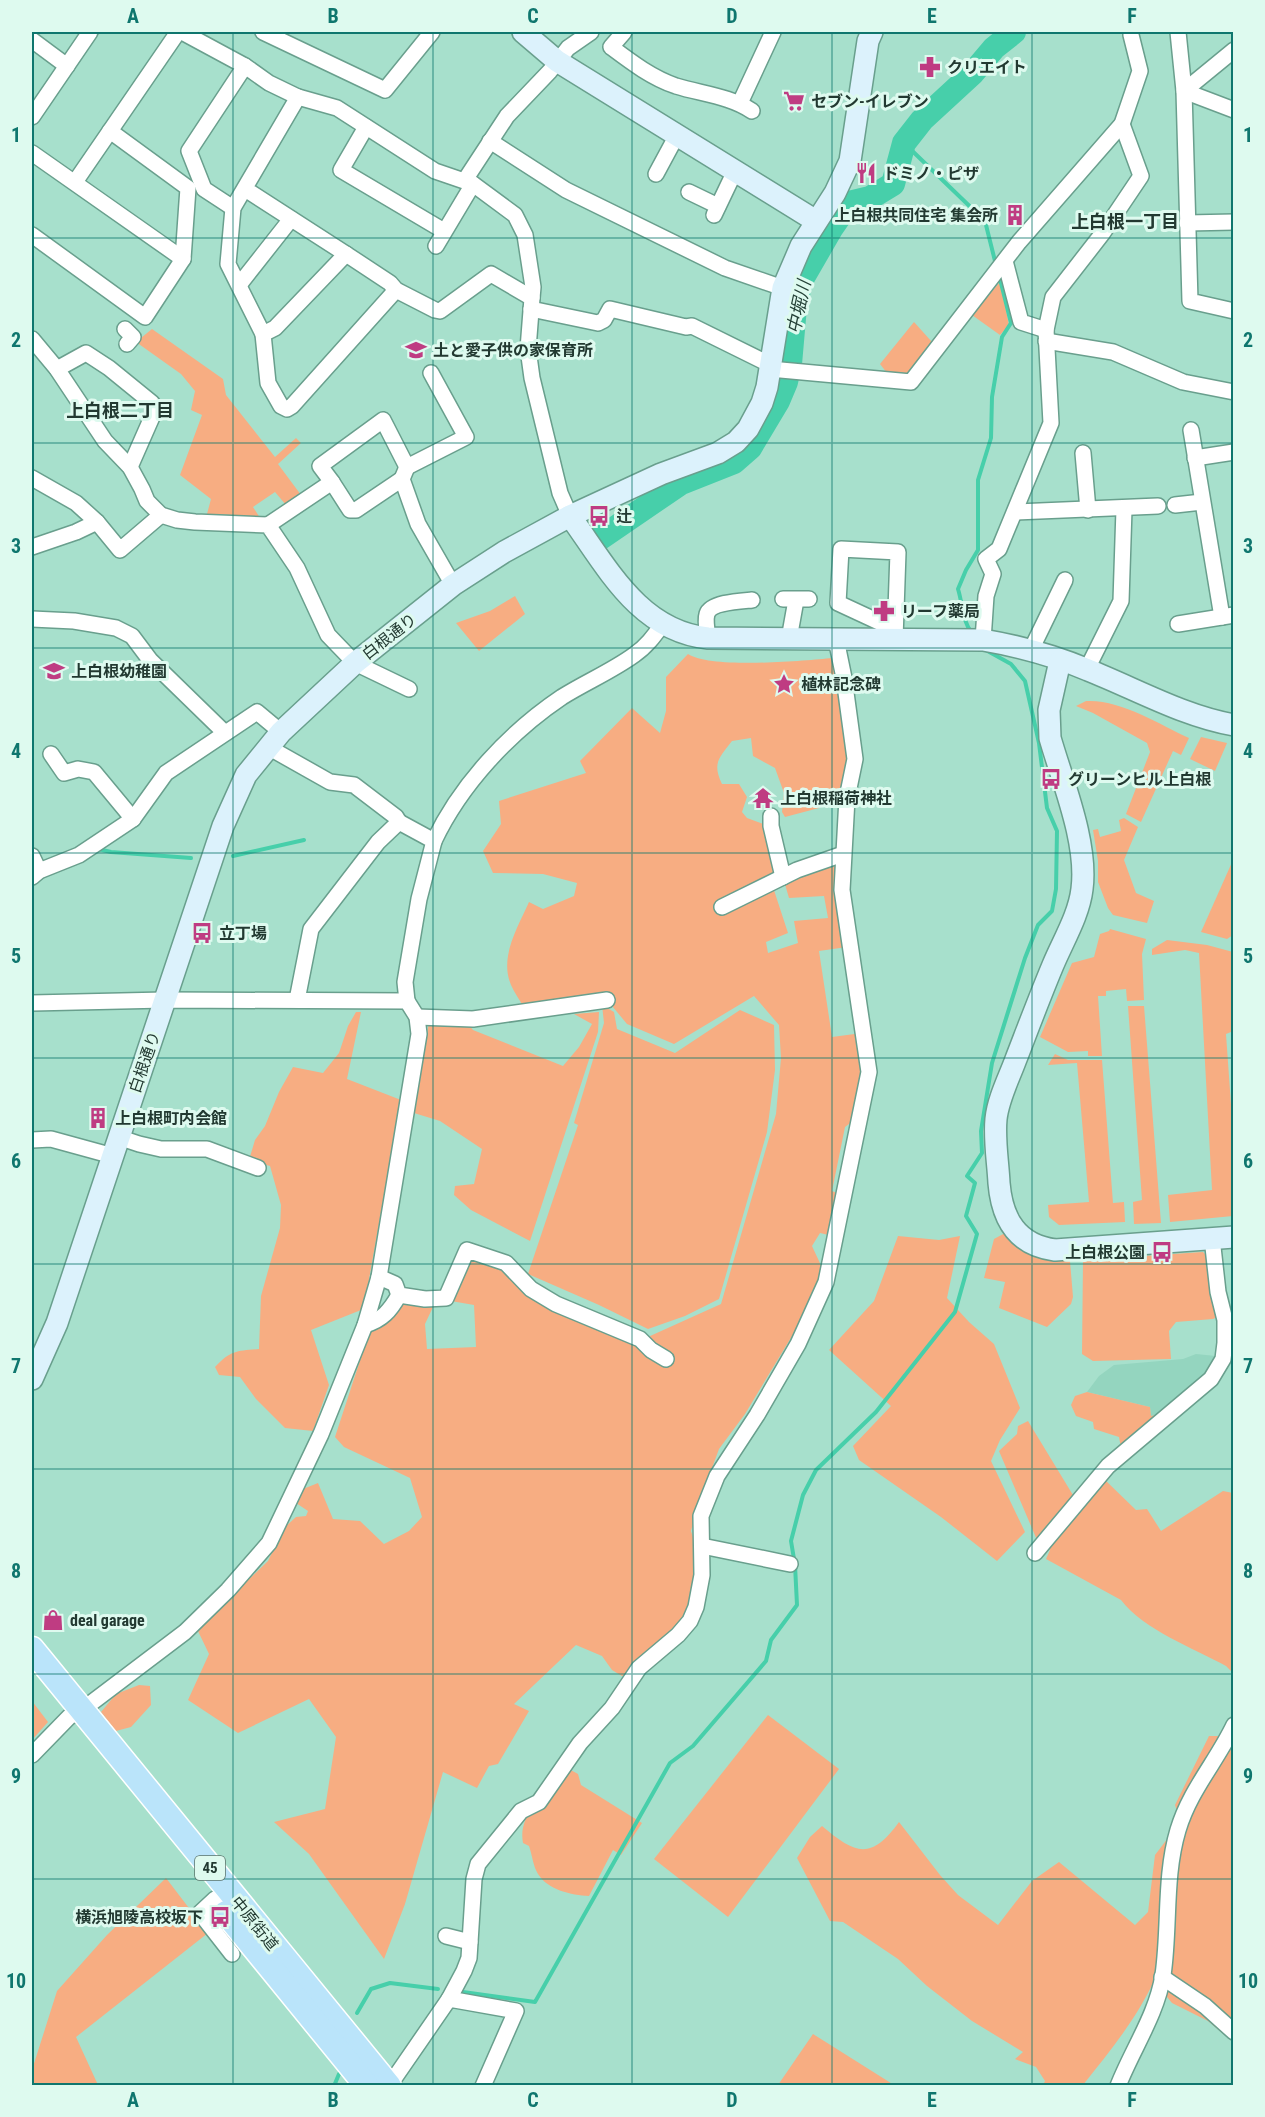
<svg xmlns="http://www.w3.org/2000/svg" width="1265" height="2117" font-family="'Roboto Condensed','Noto Sans JP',sans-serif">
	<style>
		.built { fill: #94d5bf }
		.green { fill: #f7ad82 }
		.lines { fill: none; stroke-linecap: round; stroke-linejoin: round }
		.stream { stroke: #47cfaa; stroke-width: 4 }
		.river { stroke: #47cfaa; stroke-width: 24 }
		.street-casing { stroke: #699f8d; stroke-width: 18 }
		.secondary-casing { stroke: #699f8d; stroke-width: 24 }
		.primary-casing { stroke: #fff; stroke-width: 27 }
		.street { stroke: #fff; stroke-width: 15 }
		.secondary { stroke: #dcf2fc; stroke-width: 21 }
		.primary { stroke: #bae4fa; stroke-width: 24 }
		.grid { fill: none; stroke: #0f766e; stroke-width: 1.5; stroke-opacity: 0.55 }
		.labels { text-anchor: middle; stroke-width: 6; stroke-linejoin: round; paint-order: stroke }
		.shield { fill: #defaef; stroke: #5a736a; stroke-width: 1.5 }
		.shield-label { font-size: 15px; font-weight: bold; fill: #223931 }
		.poi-label { font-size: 16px; font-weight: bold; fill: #223931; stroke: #defaef; text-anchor: start }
		.street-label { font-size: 16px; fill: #223931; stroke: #defaef }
		.neighbourhood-label { font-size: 18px; font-weight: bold; fill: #223931; stroke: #defaef }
		.water-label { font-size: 18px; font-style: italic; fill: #254238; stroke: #defaef }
		.neatline { fill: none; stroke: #0f766e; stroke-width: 2 }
		.grid-label { font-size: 20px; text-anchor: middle; font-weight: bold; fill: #0f766e }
	</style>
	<rect width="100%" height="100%" fill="#a7e0cc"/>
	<!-- built -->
	<path class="built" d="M1196,1354L1216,1356L1205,1378L1165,1413L1151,1416L1150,1407L1087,1392L1099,1376L1114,1365L1183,1359Z"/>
	<!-- green -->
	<g class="green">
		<path d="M1000,282L1009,325L1000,335L972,315Z"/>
		<path d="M914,322L932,342L908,374L887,373L880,364Z"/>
		<path d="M152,329L223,379L226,395L275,457L296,438L301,443L278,464L301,495L286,505L275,492L253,507L262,521L234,515L207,514L211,499L180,475L202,415L191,410L195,391L181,374L136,342Z"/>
		<path d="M515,596L525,614L479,651L456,623L490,611Z"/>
		<path d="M688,654C711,669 803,661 832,658L841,679L852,760L842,792L821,793L819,808L785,817L782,812L784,793L775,768L753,756L751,738L732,741C719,758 712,763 722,784H739L747,797L742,812L747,818L766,825L779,873L770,878L788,933L766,942L768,953L798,943L794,921L828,918L824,896L789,898L784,881L840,864L847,947L819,951L832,1037L862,1033L866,1076L857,1118L845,1127L832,1191L844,1196L833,1236L820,1233L812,1246L825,1274L821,1288L745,1414L719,1449L697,1509L691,1531L701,1562L691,1609L643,1671L622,1676L612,1670L602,1656L576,1645L514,1704L529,1711L498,1764L489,1766L477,1788L443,1772L405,1904L384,1959L309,1854L274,1822L325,1809L336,1737L309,1699L238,1733L188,1700L209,1654L197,1629L268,1561L284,1528L296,1517L306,1516L308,1511L296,1503L303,1489L318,1483L333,1519L360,1521L384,1544L409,1531L422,1517L410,1478L344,1447L335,1437L370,1330C387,1324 393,1319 399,1301L433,1307L425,1324L427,1349L476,1347L474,1305L451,1301L470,1259L502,1267L639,1341L721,1304L776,1114L781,1058L779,1025L754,996L674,1044L627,1024L603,995L523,1006C519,999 514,992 511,985C499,957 518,927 529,902L543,909L574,896L577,883L543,874L493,873L483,851L501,824L499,801L586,773L580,761L632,708L660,733L666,711V677Z"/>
		<path d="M1086,701C1120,699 1159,724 1189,738L1181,755L1173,751L1141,822L1126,814L1150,752L1147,743L1093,713L1076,706Z"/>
		<path d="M1201,737L1227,743L1215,771L1190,759Z"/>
		<path d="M1124,818L1138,827L1124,860L1136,893L1154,901L1147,923L1113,915L1108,908L1098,882V861L1093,830L1098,829L1100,837L1121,831L1119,820Z"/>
		<path d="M1233,860V935L1227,939L1201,932Z"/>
		<path d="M1110,929L1146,939L1142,954L1144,1000L1127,1001L1126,989L1106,991V996H1098L1102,1056H1088V1051L1068,1052L1040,1037L1072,963L1094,957L1100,934L1109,931Z"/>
		<path d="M1167,940L1207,945L1233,952V1028L1231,1032L1226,1034L1233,1133V1216L1170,1222L1168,1195L1212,1190L1199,953L1185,950L1152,955V949Z"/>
		<path d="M602,1005L614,1012L617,1029L675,1053L740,1010L774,1025L775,1070L767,1132L719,1299L685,1316L648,1329L599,1305L528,1274L578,1125L574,1123L604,1023Z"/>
		<path d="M1128,1006H1144L1161,1223L1134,1224L1133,1202L1142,1200Z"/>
		<path d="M356,1012H361L347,1079L401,1100L366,1296L361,1310L311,1330L329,1385L313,1431L285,1428L256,1399L240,1377L219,1375L215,1367C231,1350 237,1351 259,1349L261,1296L280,1228L281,1205L270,1166L249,1160L255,1140L265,1126L279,1092L293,1067L323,1073L339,1053L348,1026Z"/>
		<path d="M599,1012L598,1032L530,1241L471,1210L454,1195L455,1186L474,1184L482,1149L440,1121L414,1113L429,1022L467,1023L473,1030L563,1066L579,1047L592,1024L574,1014Z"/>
		<path d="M1055,1054L1068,1060H1102L1113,1203L1124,1202L1125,1222L1059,1225L1049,1217L1048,1205L1089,1202L1077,1063L1048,1065Z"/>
		<path d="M1005,1233C1027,1253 1039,1262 1070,1261L1073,1297L1071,1304L1047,1327L999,1308L1005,1282L984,1278L994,1239Z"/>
		<path d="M898,1236L939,1240L960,1236L947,1298L969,1322L994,1344L1020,1408L1000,1440L991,1461L1025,1532L997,1561L941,1517L859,1460L853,1446L891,1406L829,1350L874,1301Z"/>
		<path d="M1203,1252L1209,1258L1219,1316L1213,1319L1176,1322L1169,1331L1171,1359L1093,1361L1082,1354L1083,1260Z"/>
		<path d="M1087,1392L1150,1407L1151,1416L1165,1413L1121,1448L1119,1437L1094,1429L1093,1422L1076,1416L1071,1405L1075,1396Z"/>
		<path d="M1028,1421L1079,1505L1104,1479L1136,1510L1147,1509L1161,1531L1223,1491L1233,1493V1673L1226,1666C1193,1648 1144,1630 1121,1600L1046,1559L1050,1550L1037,1540L999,1451L1017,1434L1018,1426Z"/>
		<path d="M139,1685L150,1686L151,1705L131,1727L116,1731L101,1712L116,1694Z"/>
		<path d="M32,1701L48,1722L32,1740Z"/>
		<path d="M768,1715L839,1769L728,1917L654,1859Z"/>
		<path d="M1209,1736H1233V2042L1208,2021L1172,2003L1154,1981C1135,2021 1110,2051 1083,2085H1043L1045,2081L1036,2067L1015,2059L1023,2052L972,2021L927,1986L898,1959L843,1922L830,1921L797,1858L810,1837L822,1826C855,1854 871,1861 899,1822L940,1875L958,1895L998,1925L1032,1881L1059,1862L1135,1925L1148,1912L1155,1855L1171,1834L1178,1814L1175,1805Z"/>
		<path d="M569,1769L578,1774L581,1785L642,1823L621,1855L613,1850L589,1896C571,1895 548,1890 538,1874C533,1866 532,1854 529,1846L523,1843C517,1812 550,1789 569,1769Z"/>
		<path d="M166,1878L208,1933L76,2037L98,2085L32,2086V2070L57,1991L107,1935Z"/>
		<path d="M813,2034L894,2085H778Z"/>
	</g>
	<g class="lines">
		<!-- stream -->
		<g class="stream">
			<path d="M904,143L985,221L996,265"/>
			<path d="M972,633C962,621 963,605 958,589L966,570L978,550V480L991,438L992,397L1002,337L1011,323L999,275"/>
			<path d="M98,849L111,852L191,858"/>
			<path d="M233,856L304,840"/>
			<path d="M463,1992L535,2002L670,1763L693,1746L766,1661L771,1640L797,1605L795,1565L791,1541L803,1495L816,1470L876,1412L955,1312L977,1234L966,1216L975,1183L967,1176L982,1153L981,1131L992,1063L1025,958L1038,925L1052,911L1056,889L1057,831L1047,808L1039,743L1025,681L1011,664L984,649"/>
			<path d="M357,2013L371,1989L390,1983L438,1989"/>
			<path d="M334,2086L339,2074"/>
		</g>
		<!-- river -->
		<path class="river" d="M599,539L681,483L734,462L750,448L778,401L786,382L790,364L795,307L801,281L831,229L849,203L870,198L893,184L904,143L922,120L972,74L994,48L1014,32"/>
		<defs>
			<g id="street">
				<path d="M182,32L245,66L269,83L298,97L337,108L435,171L473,184L515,215L525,235L533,287L532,298"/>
				<path d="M263,32L385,90L432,32"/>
				<path d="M624,32L611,47C631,62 652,78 676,86C702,94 730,96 752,111"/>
				<path d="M1178,32L1184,91L1190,301L1234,311"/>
				<path d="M32,40L67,66"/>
				<path d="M1234,50L1184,91L1234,110"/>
				<path d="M298,97L233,208L228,264L263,334L275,328L346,254"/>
				<path d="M740,103L773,32"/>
				<path d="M32,117L90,32"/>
				<path d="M366,127L341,170L444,231"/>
				<path d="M490,141L566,190L725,268L783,288"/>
				<path d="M32,153L183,259"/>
				<path d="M656,174L677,135"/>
				<path d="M465,180L507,116L550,71L568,48L591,32"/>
				<path d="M75,182L178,32"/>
				<path d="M245,189L346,254L390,283L396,290L435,310L440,311L491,274L532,298L528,349L532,378L560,493L570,516"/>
				<path d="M689,192L718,206"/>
				<path d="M233,208L204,189L189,151L245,66"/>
				<path d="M714,215L735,171"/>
				<path d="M1187,223L1234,222"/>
				<path d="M32,235L145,317L183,259L188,188L110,131"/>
				<path d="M436,246L473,184"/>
				<path d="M1005,261L1021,322L1046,330"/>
				<path d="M239,285L291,219"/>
				<path d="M531,309L598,323L604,320L610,309L686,327L692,326L771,365"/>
				<path d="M125,329L133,337L127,344"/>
				<path d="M263,334L268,383L281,406L287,409L292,406L396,290"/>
				<path d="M32,339L57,369L105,441L130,467L142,489L147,501L161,515L177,520L195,522L268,525L297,568L328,635L355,663L409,689"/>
				<path d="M1046,341L1113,352L1183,382L1234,392"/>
				<path d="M57,369L86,353L109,368L152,403V417L130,467"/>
				<path d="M770,369L911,382L1019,242L1122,124L1140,71L1131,35V32"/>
				<path d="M1191,430L1222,617"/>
				<path d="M1083,453L1088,510"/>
				<path d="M1195,458L1234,452"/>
				<path d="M407,467L402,479L418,524L453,585"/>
				<path d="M32,478L76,503L97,522L120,550L161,515"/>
				<path d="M332,482L350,510H356L402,479"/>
				<path d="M1175,505L1202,502"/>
				<path d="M1015,512L1158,506"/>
				<path d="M268,525L332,482L320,466L383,420L407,467L466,437L431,373"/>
				<path d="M32,547L76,532L97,522"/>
				<path d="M783,599H809"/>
				<path d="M32,619L74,621L116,628L132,636L150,660L225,733"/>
				<path d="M1178,624L1234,615"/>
				<path d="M894,629L838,603L841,549L898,552L895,639"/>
				<path d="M708,638C707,631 705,620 707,614C711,602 742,601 752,600"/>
				<path d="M789,639L796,600"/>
				<path d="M983,640L986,596L993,574L986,559L999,549L1051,423L1046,330L1053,297L1102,234L1141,176L1122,124"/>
				<path d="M1030,652L1065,580"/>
				<path d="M1087,669L1121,601L1124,509"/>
				<path d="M268,747L330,782L354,785L396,817L399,822"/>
				<path d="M51,754L64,773L78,769L94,772L133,819"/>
				<path d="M771,816V826L783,877"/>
				<path d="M434,841C461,784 510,732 562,697C586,682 612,671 634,655C646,647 654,636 662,625"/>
				<path d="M32,856L39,871"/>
				<path d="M32,877L39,871L79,855L133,819L166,773L257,712L281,732"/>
				<path d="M722,907L797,870L843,854"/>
				<path d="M297,1000L311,929L378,842L399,822L434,841L419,899L405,982L407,1001"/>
				<path d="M32,1003L165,1000L407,1001L417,1017L419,1034L379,1277L365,1325L321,1434L269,1543L228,1590L185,1632L82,1710L69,1717L32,1755"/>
				<path d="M417,1017L473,1019L607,1000"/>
				<path d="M118,1137L139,1144L161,1149H207L258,1168"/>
				<path d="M32,1140L51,1139L113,1156"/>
				<path d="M379,1277L395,1284L399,1295L425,1299L446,1298L467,1250L506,1263L531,1289L556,1304L640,1339L651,1350L666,1359"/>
				<path d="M365,1325C382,1320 390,1311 399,1295"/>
				<path d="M702,1546L790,1564"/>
				<path d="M1035,1553L1108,1466L1211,1379L1223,1359L1225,1343V1320L1218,1292L1212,1238"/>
				<path d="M215,1899L200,1913L232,1954"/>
				<path d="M446,1936L470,1942"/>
				<path d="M1162,1977L1205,2006L1234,2032"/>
				<path d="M449,1999L464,1971L469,1958L474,1879L478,1864L521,1811L539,1802L580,1743L612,1708L639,1668L678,1635L690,1621L696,1607L702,1575L701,1516L717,1476L757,1415L798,1344L826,1282L869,1072L842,890L847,798L855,759L844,678L836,639"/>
				<path d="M389,2086L449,1999L516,2011L483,2086"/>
				<path d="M1118,2086C1132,2050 1157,2014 1163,1975C1170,1927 1164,1877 1178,1830C1190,1790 1217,1761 1234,1725"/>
			</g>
			<g id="secondary">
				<path d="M523,32L557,61L816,221"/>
				<path d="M570,516C607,567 639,631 708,638L983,640C1018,646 1055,656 1088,670C1136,689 1183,716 1234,725"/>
				<path d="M1060,661L1049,710L1050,738C1063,783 1088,843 1082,889C1079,915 1063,941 1053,965C1040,996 1028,1028 1016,1059C1009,1078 998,1099 996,1119C994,1140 998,1162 999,1183C1002,1219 1017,1245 1055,1250L1234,1237"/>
				<path d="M32,1379L57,1323L223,826L246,775L281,732L355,663L453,585L504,552L570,516L661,474L718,453L736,442L748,429L762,403L767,387L783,288L801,246L835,193L850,161L868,41L872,32"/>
			</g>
			<g id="primary">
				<path d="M32,1649L389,2086"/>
				<path d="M226,1913L367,2086"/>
			</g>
		</defs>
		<!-- street casing -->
		<use href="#street" class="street-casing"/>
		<!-- secondary casing -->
		<use href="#secondary" class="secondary-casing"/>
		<!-- primary casing -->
		<use href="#primary" class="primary-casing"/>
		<!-- street -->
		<use href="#street" class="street"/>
		<!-- secondary -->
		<use href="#secondary" class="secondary"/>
		<!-- primary -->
		<use href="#primary" class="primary"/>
	</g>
	<!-- grid -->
	<path class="grid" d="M233,32V2086M433,32V2086M632,32V2086M832,32V2086M1032,32V2086M32,238H1234M32,443H1234M32,648H1234M32,853H1234M32,1058H1234M32,1264H1234M32,1469H1234M32,1674H1234M32,1879H1234"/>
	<!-- icons -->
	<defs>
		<symbol id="pharmacy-bare" viewBox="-9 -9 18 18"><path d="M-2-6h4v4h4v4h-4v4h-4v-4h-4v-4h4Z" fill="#bf3c82" stroke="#defaef" stroke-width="2.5" paint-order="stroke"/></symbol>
		<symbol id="supermarket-bare" viewBox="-9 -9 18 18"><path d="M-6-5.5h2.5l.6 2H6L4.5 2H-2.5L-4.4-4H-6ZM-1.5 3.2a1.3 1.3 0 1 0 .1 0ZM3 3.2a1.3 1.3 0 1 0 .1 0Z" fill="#bf3c82" stroke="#defaef" stroke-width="2.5" paint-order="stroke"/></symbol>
		<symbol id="restaurant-bare" viewBox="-9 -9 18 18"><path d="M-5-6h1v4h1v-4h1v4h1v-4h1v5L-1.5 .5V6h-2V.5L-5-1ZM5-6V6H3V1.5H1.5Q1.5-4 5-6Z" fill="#bf3c82" stroke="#defaef" stroke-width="2.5" paint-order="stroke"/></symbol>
		<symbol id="building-bare" viewBox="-9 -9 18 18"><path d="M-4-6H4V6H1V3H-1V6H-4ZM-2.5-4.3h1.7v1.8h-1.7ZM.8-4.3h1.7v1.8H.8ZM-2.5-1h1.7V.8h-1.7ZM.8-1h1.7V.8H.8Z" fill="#bf3c82" stroke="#defaef" stroke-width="2.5" paint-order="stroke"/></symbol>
		<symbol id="school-bare" viewBox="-9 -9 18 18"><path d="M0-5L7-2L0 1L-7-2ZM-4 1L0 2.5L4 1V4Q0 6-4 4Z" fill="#bf3c82" stroke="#defaef" stroke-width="2.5" paint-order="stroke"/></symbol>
		<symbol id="bus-bare" viewBox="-9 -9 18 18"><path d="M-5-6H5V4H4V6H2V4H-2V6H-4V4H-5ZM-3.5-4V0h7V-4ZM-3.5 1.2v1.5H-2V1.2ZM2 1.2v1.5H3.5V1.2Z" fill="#bf3c82" stroke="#defaef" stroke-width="2.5" paint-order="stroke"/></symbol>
		<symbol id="sight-bare" viewBox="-9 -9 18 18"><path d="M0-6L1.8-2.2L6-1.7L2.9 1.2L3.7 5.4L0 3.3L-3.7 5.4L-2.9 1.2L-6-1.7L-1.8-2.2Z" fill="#bf3c82" stroke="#defaef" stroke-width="2.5" paint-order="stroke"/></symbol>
		<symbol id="temple-bare" viewBox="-9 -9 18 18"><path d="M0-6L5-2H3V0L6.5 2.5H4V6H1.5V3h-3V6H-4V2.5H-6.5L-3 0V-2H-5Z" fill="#bf3c82" stroke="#defaef" stroke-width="2.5" paint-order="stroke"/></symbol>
		<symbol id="shop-bare" viewBox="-9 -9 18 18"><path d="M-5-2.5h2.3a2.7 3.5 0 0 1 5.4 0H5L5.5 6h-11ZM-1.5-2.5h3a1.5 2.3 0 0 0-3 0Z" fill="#bf3c82" stroke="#defaef" stroke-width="2.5" paint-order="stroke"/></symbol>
	</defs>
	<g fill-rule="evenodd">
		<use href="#pharmacy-bare" x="915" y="52" width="30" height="30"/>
		<use href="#supermarket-bare" x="779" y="86" width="30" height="30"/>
		<use href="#restaurant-bare" x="851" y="158" width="30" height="30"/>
		<use href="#building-bare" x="1000" y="200" width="30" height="30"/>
		<use href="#school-bare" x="401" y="335" width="30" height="30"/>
		<use href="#bus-bare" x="584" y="501" width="30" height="30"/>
		<use href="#pharmacy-bare" x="869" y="596" width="30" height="30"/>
		<use href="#school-bare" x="39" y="656" width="30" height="30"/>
		<use href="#sight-bare" x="769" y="669" width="30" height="30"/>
		<use href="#bus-bare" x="1036" y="764" width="30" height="30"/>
		<use href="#temple-bare" x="748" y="783" width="30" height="30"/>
		<use href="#bus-bare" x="187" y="918" width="30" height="30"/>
		<use href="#building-bare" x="83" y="1103" width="30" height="30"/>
		<use href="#bus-bare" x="1147" y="1237" width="30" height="30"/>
		<use href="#shop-bare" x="38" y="1605" width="30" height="30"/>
		<use href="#bus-bare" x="205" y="1902" width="30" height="30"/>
	</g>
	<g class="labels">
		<!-- shield labels -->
		<rect class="shield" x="195" y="1856" width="30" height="24" rx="4.5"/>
		<g class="shield-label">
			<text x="210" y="1873">45</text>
		</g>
		<!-- poi labels -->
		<g class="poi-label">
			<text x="947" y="73">クリエイト</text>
			<text x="811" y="107">セブン-イレブン</text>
			<text x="883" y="179">ドミノ・ピザ</text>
			<text x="998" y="221" text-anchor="end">上白根共同住宅 集会所</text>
			<text x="433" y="356">土と愛子供の家保育所</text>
			<text x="616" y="522">辻</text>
			<text x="901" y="617">リーフ薬局</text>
			<text x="71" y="677">上白根幼稚園</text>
			<text x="801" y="690">植林記念碑</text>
			<text x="1068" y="785">グリーンヒル上白根</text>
			<text x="780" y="804">上白根稲荷神社</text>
			<text x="219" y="939">立丁場</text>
			<text x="115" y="1124">上白根町内会館</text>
			<text x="1145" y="1258" text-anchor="end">上白根公園</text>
			<text x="70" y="1626">deal garage</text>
			<text x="203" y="1923" text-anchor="end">横浜旭陵高校坂下</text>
		</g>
		<!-- street labels -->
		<g class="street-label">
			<text transform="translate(389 636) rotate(-38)" y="6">白根通り</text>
			<text transform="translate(144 1062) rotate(-71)" y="6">白根通り</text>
			<text transform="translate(255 1923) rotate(51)" y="6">中原街道</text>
		</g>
		<!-- neighbourhood labels -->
		<g class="neighbourhood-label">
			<text x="1125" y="228">上白根一丁目</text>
			<text x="120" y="417">上白根二丁目</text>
		</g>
		<!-- water labels -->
		<g class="water-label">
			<text transform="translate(799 307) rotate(-78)" y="6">中堀川</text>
		</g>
	</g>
	<!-- border -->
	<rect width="1265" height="2117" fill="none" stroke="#defaef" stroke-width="66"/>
	<rect x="33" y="33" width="1199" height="2051" class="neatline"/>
	<g class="grid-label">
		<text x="133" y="23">A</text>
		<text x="333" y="23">B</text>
		<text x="533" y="23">C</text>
		<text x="732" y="23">D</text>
		<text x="932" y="23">E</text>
		<text x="1132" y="23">F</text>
		<text x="16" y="142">1</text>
		<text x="1248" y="142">1</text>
		<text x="16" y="347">2</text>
		<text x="1248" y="347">2</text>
		<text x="16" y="553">3</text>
		<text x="1248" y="553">3</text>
		<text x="16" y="758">4</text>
		<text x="1248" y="758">4</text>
		<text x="16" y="963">5</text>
		<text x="1248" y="963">5</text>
		<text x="16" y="1168">6</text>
		<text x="1248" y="1168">6</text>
		<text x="16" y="1373">7</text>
		<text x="1248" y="1373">7</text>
		<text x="16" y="1578">8</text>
		<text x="1248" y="1578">8</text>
		<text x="16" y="1783">9</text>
		<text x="1248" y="1783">9</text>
		<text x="16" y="1988">10</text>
		<text x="1248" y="1988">10</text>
		<text x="133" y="2107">A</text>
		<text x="333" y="2107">B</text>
		<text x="533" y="2107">C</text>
		<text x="732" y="2107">D</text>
		<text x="932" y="2107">E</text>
		<text x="1132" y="2107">F</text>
	</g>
</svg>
